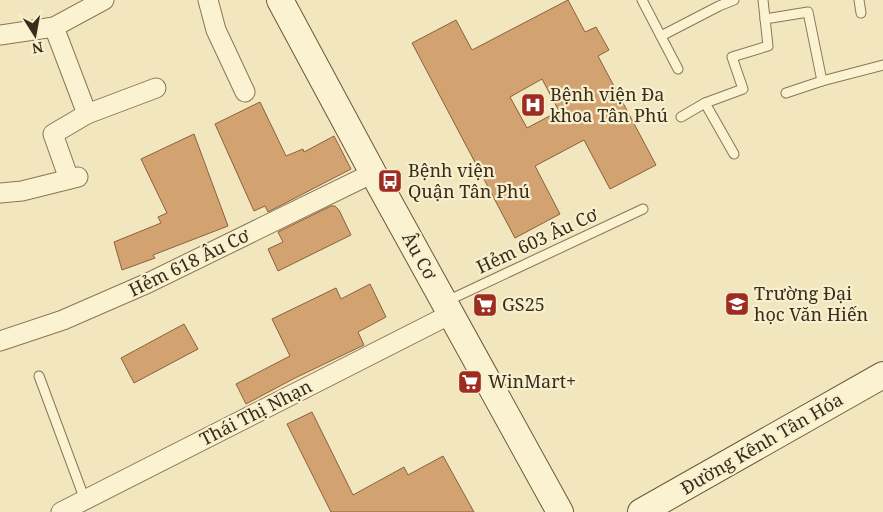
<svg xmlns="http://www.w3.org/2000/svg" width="883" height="512" font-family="'Noto Serif',serif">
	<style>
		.building { fill: #d2a271; stroke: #8b613a; fill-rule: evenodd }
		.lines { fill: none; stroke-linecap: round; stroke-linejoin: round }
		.lane-casing { stroke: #8a7655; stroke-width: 11 }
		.street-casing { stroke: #8a7655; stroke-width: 21 }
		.secondary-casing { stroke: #6c5739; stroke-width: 28 }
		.lane { stroke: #fbf2d1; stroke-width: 9 }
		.street { stroke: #fbf2d1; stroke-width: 19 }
		.secondary { stroke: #fbf2d1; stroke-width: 26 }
		.labels { text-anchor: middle; stroke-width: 4.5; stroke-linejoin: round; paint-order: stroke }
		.poi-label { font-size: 18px; fill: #382c1b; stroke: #f8efce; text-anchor: start }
		.street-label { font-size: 18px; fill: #382c1b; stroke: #f8efce }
	</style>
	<rect width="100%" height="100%" fill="#f1e6be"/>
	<!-- building -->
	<g class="building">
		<path d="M568,0L585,32L596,27L609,50L598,56L656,165L610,189L584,140L535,166L560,214L515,238L412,43L456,20L472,50ZM542,79L559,111L527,128L510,97Z"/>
		<path d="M260,102L286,156L303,149L304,152L334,136L351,169L268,212L265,206L254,211L215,124Z"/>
		<path d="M194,134L228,226L153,255L155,258L122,270L114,242L161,223L158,217L167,213L141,159Z"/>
		<path d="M331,206H335L339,210L351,235L278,271L268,249L283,242L278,232Z"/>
		<path d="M370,284L386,317L358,332L364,345L295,378L246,404L236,384L290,356L272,319L336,288L341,299Z"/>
		<path d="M184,324L198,349L134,383L121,358Z"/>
		<path d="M312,412L353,495L404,467L408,475L443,456L474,512H331L287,424Z"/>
	</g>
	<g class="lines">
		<defs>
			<g id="lane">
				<path d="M642,0L678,69"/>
				<path d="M859,0L861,13"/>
				<path d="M765,19L808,12L822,81"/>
				<path d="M661,36L719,6L734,0"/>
				<path d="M786,93L822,81L883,65"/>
				<path d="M705,103L734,154"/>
				<path d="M681,117L705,103L743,89L732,57L768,46L763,0"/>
				<path d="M447,301L643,209"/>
				<path d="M39,376L85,500"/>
			</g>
			<g id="street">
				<path d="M208,0L216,30L245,92"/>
				<path d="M54,27L87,114L156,88"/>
				<path d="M0,35L54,27L104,0"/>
				<path d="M69,179L53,134L87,114"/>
				<path d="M0,193L22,191L78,177"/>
				<path d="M0,341L63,320L148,283L373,173"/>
				<path d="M61,512L451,314"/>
			</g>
			<g id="secondary">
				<path d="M280,0L373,173L560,512"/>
				<path d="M641,512L883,375"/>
			</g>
		</defs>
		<!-- lane casing -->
		<use href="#lane" class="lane-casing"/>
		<!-- street casing -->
		<use href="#street" class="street-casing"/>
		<!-- secondary casing -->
		<use href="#secondary" class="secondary-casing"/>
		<!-- lane -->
		<use href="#lane" class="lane"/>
		<!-- street -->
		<use href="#street" class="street"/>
		<!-- secondary -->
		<use href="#secondary" class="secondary"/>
	</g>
	<!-- icons -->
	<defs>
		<symbol id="hospital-square" viewBox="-11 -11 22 22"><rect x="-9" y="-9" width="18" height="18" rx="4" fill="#9d2c21" stroke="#f8efce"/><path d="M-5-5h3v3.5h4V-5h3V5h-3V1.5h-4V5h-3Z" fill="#fff"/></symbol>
		<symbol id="bus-square" viewBox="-11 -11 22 22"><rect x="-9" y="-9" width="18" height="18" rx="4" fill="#9d2c21" stroke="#f8efce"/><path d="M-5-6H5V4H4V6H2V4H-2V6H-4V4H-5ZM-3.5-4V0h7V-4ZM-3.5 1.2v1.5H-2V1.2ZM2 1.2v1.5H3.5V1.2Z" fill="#fff"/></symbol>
		<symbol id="university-square" viewBox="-11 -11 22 22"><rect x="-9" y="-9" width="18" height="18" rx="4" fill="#9d2c21" stroke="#f8efce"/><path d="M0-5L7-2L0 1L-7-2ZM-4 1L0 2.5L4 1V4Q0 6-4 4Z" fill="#fff"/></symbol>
		<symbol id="supermarket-square" viewBox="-11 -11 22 22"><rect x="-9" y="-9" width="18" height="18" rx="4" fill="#9d2c21" stroke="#f8efce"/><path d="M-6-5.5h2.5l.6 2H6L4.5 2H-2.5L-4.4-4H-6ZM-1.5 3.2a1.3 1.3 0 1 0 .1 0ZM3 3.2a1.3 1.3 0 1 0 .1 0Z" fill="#fff"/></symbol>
	</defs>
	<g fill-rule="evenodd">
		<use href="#hospital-square" x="519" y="91" width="28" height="28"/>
		<use href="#bus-square" x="376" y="167" width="28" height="28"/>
		<use href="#university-square" x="723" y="290" width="28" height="28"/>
		<use href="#supermarket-square" x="471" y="291" width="28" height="28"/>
		<use href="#supermarket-square" x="456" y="368" width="28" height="28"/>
	</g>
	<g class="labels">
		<!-- poi labels -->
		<g class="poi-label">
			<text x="550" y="101">Bệnh viện Đa<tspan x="550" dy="21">khoa Tân Phú</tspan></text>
			<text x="408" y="177">Bệnh viện<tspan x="408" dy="21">Quận Tân Phú</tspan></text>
			<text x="754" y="300">Trường Đại<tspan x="754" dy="21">học Văn Hiến</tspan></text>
			<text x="502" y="311">GS25</text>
			<text x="488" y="388">WinMart+</text>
		</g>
		<!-- street labels -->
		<g class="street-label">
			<text transform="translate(537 241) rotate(-25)" y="6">Hẻm 603 Âu Cơ</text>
			<text transform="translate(419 256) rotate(61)" y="6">Âu Cơ</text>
			<text transform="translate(189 263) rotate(-26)" y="6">Hẻm 618 Âu Cơ</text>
			<text transform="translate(256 413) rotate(-27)" y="6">Thái Thị Nhạn</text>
			<text transform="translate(762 444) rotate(-30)" y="6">Đường Kênh Tân Hóa</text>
		</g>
	</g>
	<!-- north arrow -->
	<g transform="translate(35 35) rotate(169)" stroke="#f8efce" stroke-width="4" paint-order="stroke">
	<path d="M0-4L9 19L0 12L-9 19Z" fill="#382c1b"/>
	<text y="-8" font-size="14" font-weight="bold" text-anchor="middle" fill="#382c1b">N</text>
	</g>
</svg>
